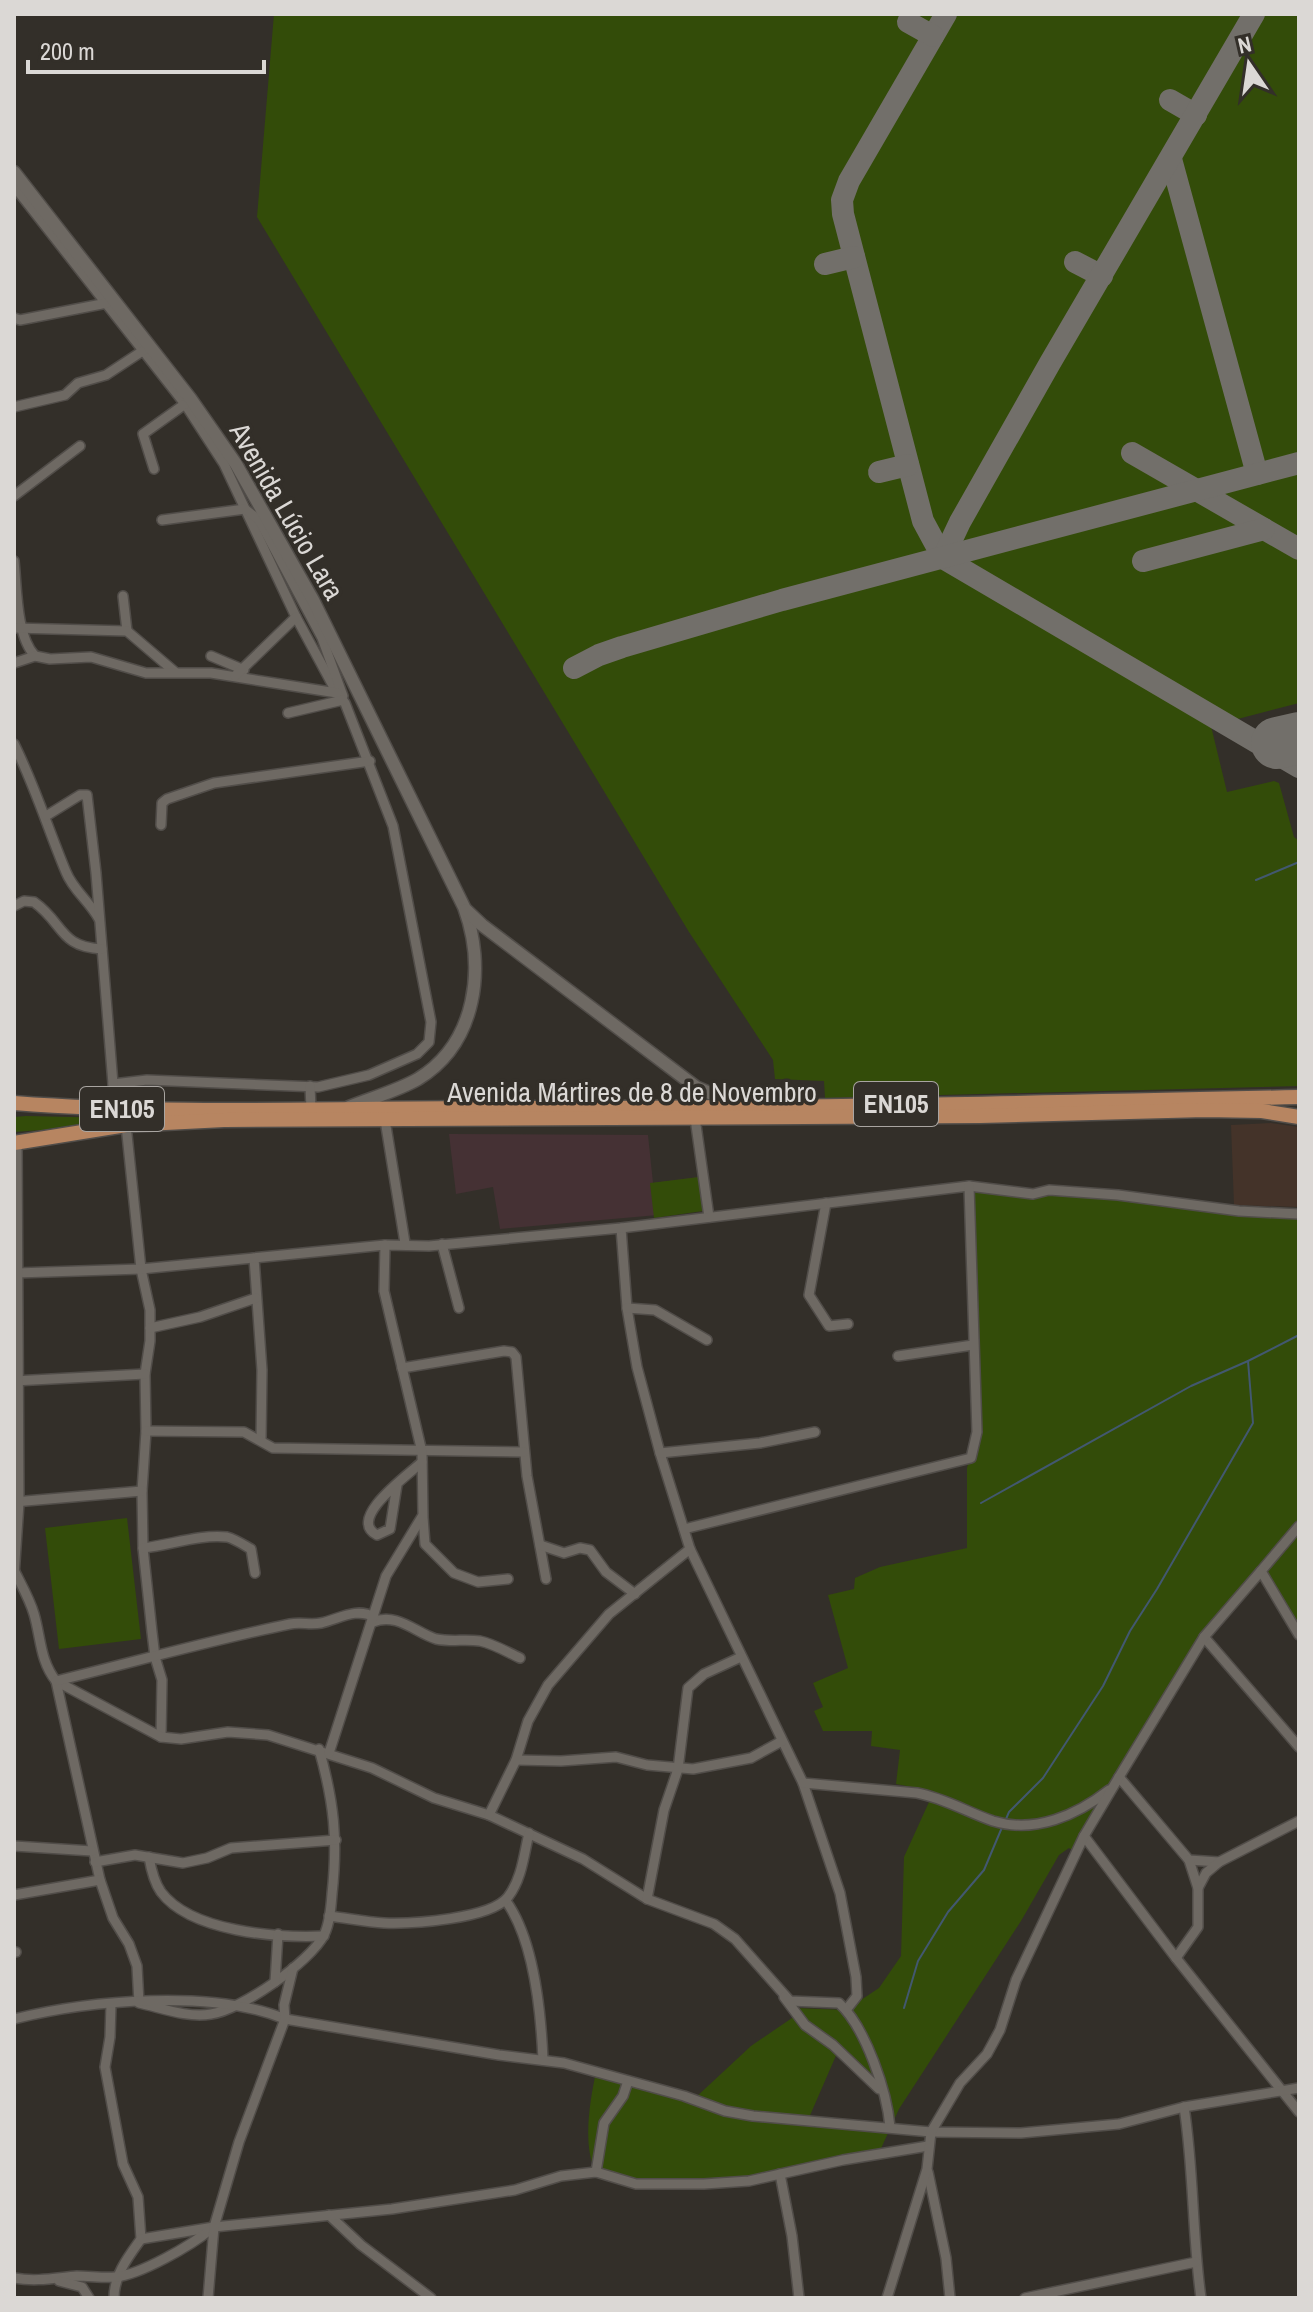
<svg xmlns="http://www.w3.org/2000/svg" width="1313" height="2312" font-family="'Archivo Narrow',sans-serif">
	<style>
		.industrial { fill: #443329 }
		.education { fill: #453134 }
		.green { fill: #334c09; fill-rule: evenodd }
		.lines { fill: none; stroke-linecap: round; stroke-linejoin: round }
		.stream { stroke: #425870; stroke-width: 2 }
		.taxiway { stroke: #726f6a; stroke-width: 22 }
		.runway { stroke: #726f6a; stroke-width: 52 }
		.minor-casing { stroke: #514d49; stroke-width: 12 }
		.secondary-casing { stroke: #514d49; stroke-width: 15 }
		.primary-casing { stroke: #514d49; stroke-width: 17 }
		.minor { stroke: #6e6963; stroke-width: 9 }
		.secondary { stroke: #6e6963; stroke-width: 12 }
		.primary { stroke: #b78561; stroke-width: 14 }
		.labels { text-anchor: middle; stroke-width: 7; stroke-linejoin: round; paint-order: stroke }
		.shield { fill: #332f29; stroke: #a9a5a1; stroke-width: 2 }
		.shield-label { font-size: 26px; font-weight: bold; fill: #dbd8d5 }
		.street-label { font-size: 28px; fill: #dbd8d5; stroke: #332f29 }
	</style>
	<rect width="100%" height="100%" fill="#332f29"/>
	<!-- industrial -->
	<path class="industrial" d="M1271,1123L1299,1127V1207L1234,1205L1231,1125Z"/>
	<!-- education -->
	<path class="education" d="M449,1134L648,1135L653,1183L699,1177L703,1211L500,1229L493,1187L456,1194Z"/>
	<!-- green -->
	<g class="green">
		<path d="M274,14H1299V703L1211,726L1227,792L1274,781L1279,783L1294,837L1299,841V1086L825,1098L824,1081L775,1079L773,1060L689,932L257,217Z"/>
		<path d="M26,1116L117,1118L42,1130L14,1132V1117Z"/>
		<path d="M699,1177L703,1211L654,1218L650,1183Z"/>
		<path d="M969,1186L1049,1190L1299,1214V1635L1261,1572L1204,1637L1077,1853L1069,1848L1059,1855L1021,1921L899,2109L878,2155L749,2181L636,2184L596,2172C582,2146 590,2100 596,2072L694,2099L751,2046L792,2018L795,2008L846,2010L879,1988L901,1956L904,1857L934,1791L896,1784L900,1750L871,1746L872,1731H823L814,1711L823,1707L813,1683L848,1668L828,1595L854,1589L855,1578L880,1567L967,1548V1468L977,1432ZM838,2051L882,2092L890,2127L808,2120Z"/>
		<path d="M127,1518L141,1639L59,1649L45,1528Z"/>
	</g>
	<g class="lines">
		<!-- stream -->
		<g class="stream">
			<path d="M1256,880L1299,862"/>
			<path d="M981,1503L1191,1386L1248,1361"/>
			<path d="M1006,1819L1009,1812L1043,1778L1103,1686L1130,1631L1157,1589L1253,1423L1248,1361L1299,1335"/>
			<path d="M904,2008L918,1961L948,1912L984,1870L1003,1825"/>
		</g>
		<!-- taxiway -->
		<g class="taxiway">
			<path d="M946,14L849,181L842,200L843,214L923,521L943,558L1299,767"/>
			<path d="M908,22L933,36"/>
			<path d="M1170,100L1196,115"/>
			<path d="M1171,159L1257,474"/>
			<path d="M1075,262L1102,276"/>
			<path d="M825,264L854,257"/>
			<path d="M1132,453L1299,549"/>
			<path d="M879,472L908,465"/>
			<path d="M943,558L960,522L1050,363L1254,14"/>
			<path d="M1143,561L1264,529"/>
			<path d="M574,668L599,655L622,647L782,600L1299,463"/>
		</g>
		<!-- runway -->
		<path class="runway" d="M1277,743L1299,738"/>
		<defs>
			<g id="minor">
				<path d="M14,186L185,404L224,464L296,617L337,693L345,703L393,826L431,1022L429,1042L417,1054L369,1075L318,1087L147,1080L113,1084"/>
				<path d="M14,318L20,320L107,303"/>
				<path d="M14,407L65,395L78,383L106,375L144,350"/>
				<path d="M154,469L143,434L185,404"/>
				<path d="M14,496L80,446"/>
				<path d="M162,520L245,509L259,520L322,638L343,696"/>
				<path d="M14,561C17,588 16,636 35,656"/>
				<path d="M123,596L127,631"/>
				<path d="M14,628L127,631L175,672"/>
				<path d="M211,656L244,670"/>
				<path d="M14,663L35,656L50,659L91,657L146,673H211L337,693"/>
				<path d="M235,676L296,617"/>
				<path d="M288,713L343,700"/>
				<path d="M14,744C35,786 48,829 66,872C73,890 90,902 99,919"/>
				<path d="M46,816L80,795H87L96,873L115,1109"/>
				<path d="M161,825L162,803L167,799L214,783L370,761"/>
				<path d="M14,906L24,901L34,902C64,923 59,947 102,949"/>
				<path d="M310,1086L311,1109"/>
				<path d="M695,1118L709,1217"/>
				<path d="M385,1120L405,1243"/>
				<path d="M126,1125L141,1269L150,1310V1341L145,1374L146,1431L142,1491L143,1548L152,1632L155,1657L162,1680L161,1737"/>
				<path d="M826,1203L809,1295L829,1326L848,1324"/>
				<path d="M621,1228L627,1308L637,1367L660,1453L690,1549L803,1783L840,1893L856,1977L857,1996L846,2010"/>
				<path d="M442,1244L459,1308"/>
				<path d="M254,1258L262,1370L261,1440"/>
				<path d="M16,1273L141,1269L385,1245L429,1246L621,1228L969,1186L1033,1194L1049,1190L1118,1195L1239,1211L1299,1214"/>
				<path d="M627,1308L655,1310L707,1340"/>
				<path d="M150,1328L200,1317L256,1298"/>
				<path d="M898,1356L973,1345"/>
				<path d="M402,1368L504,1351L512,1352L516,1357L527,1476L546,1579"/>
				<path d="M14,1381L145,1374"/>
				<path d="M146,1431L244,1432L273,1448L524,1452"/>
				<path d="M660,1453L760,1443L815,1432"/>
				<path d="M397,1485L390,1529L377,1535C346,1519 408,1475 422,1462"/>
				<path d="M14,1502L142,1491"/>
				<path d="M423,1517L425,1544L454,1573L478,1582L508,1579"/>
				<path d="M1299,1526L1261,1571L1299,1635"/>
				<path d="M684,1529L971,1458L977,1432L969,1186"/>
				<path d="M540,1545L564,1553L580,1548L590,1550L606,1572L635,1594"/>
				<path d="M143,1548C170,1545 200,1534 227,1537C235,1539 244,1545 251,1549L255,1573"/>
				<path d="M15,1572C22,1586 30,1600 34,1614C41,1638 40,1661 56,1681L161,1737L181,1739L228,1732L268,1735L372,1768L434,1798L489,1815L583,1859L647,1899L714,1924L735,1939L790,2001L839,2003C866,2028 887,2092 890,2127"/>
				<path d="M14,1576L19,1503L17,1143"/>
				<path d="M373,1622C397,1612 416,1633 436,1639C451,1642 465,1639 480,1641C494,1644 507,1652 520,1658"/>
				<path d="M1204,1637L1299,1747"/>
				<path d="M56,1681L100,1880L113,1918L129,1944L137,1966L139,2003C162,2008 187,2018 211,2014C241,2010 310,1962 324,1935C330,1923 331,1907 332,1894C338,1839 334,1802 319,1749"/>
				<path d="M56,1681C134,1662 211,1640 290,1624C300,1622 311,1625 321,1623C339,1619 356,1607 374,1617"/>
				<path d="M329,1753L386,1576L423,1515L422,1452L384,1291L385,1245"/>
				<path d="M516,1760L561,1761L616,1757L647,1765L693,1769L751,1758L782,1741"/>
				<path d="M1119,1777L1189,1860L1219,1862"/>
				<path d="M803,1783L917,1793C944,1798 967,1812 993,1821C1035,1834 1077,1815 1109,1790"/>
				<path d="M489,1815L516,1760L528,1721L548,1685L609,1614L690,1549"/>
				<path d="M1084,1836L1176,1958L1299,2112"/>
				<path d="M14,1846L92,1851"/>
				<path d="M149,1857C151,1869 154,1882 161,1892C191,1932 277,1938 324,1936"/>
				<path d="M95,1862L135,1855L183,1863L207,1858L231,1848L336,1840"/>
				<path d="M1198,1888L1206,1873L1219,1862L1299,1821"/>
				<path d="M14,1895L100,1880"/>
				<path d="M647,1899L664,1810L678,1769L688,1688L704,1674L741,1657"/>
				<path d="M506,1901C534,1940 541,2013 543,2060"/>
				<path d="M329,1916C347,1918 366,1922 384,1923C412,1924 491,1919 508,1897C522,1879 524,1854 529,1833"/>
				<path d="M14,1952H16"/>
				<path d="M1176,1958L1198,1927V1888L1189,1860"/>
				<path d="M275,1982L278,1934"/>
				<path d="M784,1997L805,2025L833,2045L879,2089"/>
				<path d="M111,2004L110,2037L105,2067L123,2164L138,2197L141,2239C128,2257 114,2275 114,2298"/>
				<path d="M14,2019C90,2000 212,1989 285,2019L499,2055L564,2063L684,2096L725,2111L753,2116L931,2132L1021,2133L1119,2124L1184,2107L1299,2088"/>
				<path d="M1184,2107C1194,2170 1192,2234 1201,2298"/>
				<path d="M596,2172L604,2123L623,2096L628,2081"/>
				<path d="M928,2172L946,2258L950,2298"/>
				<path d="M780,2174L792,2236L799,2298"/>
				<path d="M329,2215L361,2245L431,2298"/>
				<path d="M141,2239L214,2227L392,2209L515,2190L561,2176L596,2172L636,2184H704L749,2181L843,2160L928,2146"/>
				<path d="M14,2278C36,2282 55,2278 77,2276C90,2276 103,2278 115,2277C140,2275 192,2245 211,2229"/>
				<path d="M59,2281L82,2287L89,2298"/>
				<path d="M208,2298L214,2227L239,2142L285,2019L284,2005L293,1968"/>
				<path d="M887,2298L927,2169L931,2132L960,2083L987,2054L1000,2030L1016,1980L1084,1836L1119,1777L1204,1637L1261,1571"/>
				<path d="M1025,2298L1196,2262"/>
			</g>
			<g id="secondary">
				<path d="M14,172L190,398L236,464L313,600L464,907C486,967 477,1043 418,1079C397,1091 371,1098 349,1107"/>
				<path d="M466,910L482,925L696,1087L721,1098L744,1103"/>
			</g>
			<g id="primary">
				<path d="M14,1103C171,1115 328,1108 485,1108C756,1109 1028,1103 1299,1097"/>
				<path d="M14,1143L126,1125L224,1120L980,1116L1205,1110L1262,1111L1299,1117"/>
			</g>
		</defs>
		<!-- minor casing -->
		<use href="#minor" class="minor-casing"/>
		<!-- secondary casing -->
		<use href="#secondary" class="secondary-casing"/>
		<!-- primary casing -->
		<use href="#primary" class="primary-casing"/>
		<!-- minor -->
		<use href="#minor" class="minor"/>
		<!-- secondary -->
		<use href="#secondary" class="secondary"/>
		<!-- primary -->
		<use href="#primary" class="primary"/>
	</g>
	<g class="labels">
		<!-- shield labels -->
		<g class="shield">
			<rect x="854" y="1082" width="84" height="44" rx="6"/>
			<rect x="80" y="1087" width="84" height="44" rx="6"/>
		</g>
		<g class="shield-label">
			<text x="896" y="1113">EN105</text>
			<text x="122" y="1118">EN105</text>
		</g>
		<!-- street labels -->
		<g class="street-label">
			<text transform="translate(287 511) rotate(60)" y="10">Avenida Lúcio Lara</text>
			<text x="632" y="1102">Avenida Mártires de 8 de Novembro</text>
		</g>
	</g>
	<!-- border -->
	<rect width="1313" height="2312" fill="none" stroke="#dbd8d5" stroke-width="32"/>
	<!-- north arrow -->
	<g transform="translate(1249 64) rotate(347)" stroke="#332f29" stroke-width="6" paint-order="stroke">
	<path d="M0-6L14 30L0 20L-14 30Z" fill="#dbd8d5"/>
	<text y="-12" font-size="22" font-weight="bold" text-anchor="middle" fill="#dbd8d5">N</text>
	</g>
	<!-- scale -->
	<path d="M28 60v12h236v-12" fill="none" stroke="#dbd8d5" stroke-width="4"/>
	<text x="40" y="60" font-size="24" fill="#dbd8d5" stroke="#332f29" stroke-width="6" paint-order="stroke">200 m</text>
</svg>
